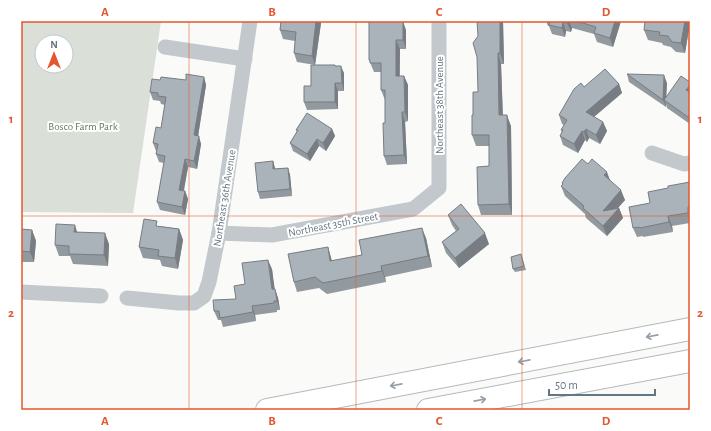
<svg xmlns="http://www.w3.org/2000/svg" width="711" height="431" font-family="'Alegreya Sans',sans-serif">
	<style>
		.green { fill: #dadfd7; fill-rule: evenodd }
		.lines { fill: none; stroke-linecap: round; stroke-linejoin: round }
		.highway-casing { stroke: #b4b9bd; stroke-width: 24 }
		.minor { stroke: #c3c8cc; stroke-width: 15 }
		.highway { stroke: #fff; stroke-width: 22 }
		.wall { fill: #929a9f }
		.shaded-wall { fill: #777d82 }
		.building { fill: #aab3b9; stroke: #777d82 }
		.oneway { stroke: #939fa8 }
		.grid { fill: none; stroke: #e4572e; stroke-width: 1; stroke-opacity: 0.55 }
		.labels { text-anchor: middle; stroke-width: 4; stroke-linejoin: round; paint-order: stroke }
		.street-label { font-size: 11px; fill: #657683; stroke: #fff }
		.park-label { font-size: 11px; fill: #687a64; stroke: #fff }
		.neatline { fill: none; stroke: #e4572e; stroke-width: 1.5 }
		.grid-label { font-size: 13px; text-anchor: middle; font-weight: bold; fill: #e4572e }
	</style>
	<rect width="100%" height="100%" fill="#fafaf8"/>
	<!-- green -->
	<path class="green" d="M21,21H161L133,213L21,212ZM42,42H66V66H42Z"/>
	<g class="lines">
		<defs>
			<g id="highway">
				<path d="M267,410L690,329"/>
				<path d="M428,410L690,361"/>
			</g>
		</defs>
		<!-- highway casing -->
		<use href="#highway" class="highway-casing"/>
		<!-- minor -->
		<g class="minor">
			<path d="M165,47L245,59"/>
			<path d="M652,153L684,164L690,163"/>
			<path d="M219,233L272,235L413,209L439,188V21"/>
			<path d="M21,292L101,296"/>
			<path d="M127,298L179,303H194L204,296L209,282L219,233L250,21"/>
		</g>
		<!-- highway -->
		<use href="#highway" class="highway"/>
	</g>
	<!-- wall -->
	<g class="wall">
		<path d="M281,21H320L321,23L315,65L297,62L294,53L295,41L283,39L280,30Z"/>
		<path d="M503,21L504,64H501L503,115L511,126L512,215H481L478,205L489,166V146H476L472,135L473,115L478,92V36Z"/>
		<path d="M546,21H621L613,47L597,42L594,34L572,28L571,32L566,31L565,37L552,34L549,26H548Z"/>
		<path d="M690,23L685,53L676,52L671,47L663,45L662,43L648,40L644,30Z"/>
		<path d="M406,30V49H400V76H404L408,85V121L405,122L407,164L387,165L384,156L385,123V100L381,90V72H374L369,60Z"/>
		<path d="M335,65V66L344,73V91H338V109L307,110L304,102L311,86Z"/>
		<path d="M627,74L667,83L666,98L690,82V124L667,108L666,104V107L629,82Z"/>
		<path d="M204,77L206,85L198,136L201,144L197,169L188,167L184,191H185L188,199L185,215L160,210L157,202L164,163L159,162L156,154V151L153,143L161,128L165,105L161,104L160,101L153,100L150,92L160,80H186Z"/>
		<path d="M619,84L622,93L594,117L603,122L607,131L600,144L589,138L587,142L585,140L578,153L563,145L560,136L562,132L561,130L564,125L562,124L559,115L584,87Z"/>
		<path d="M332,129L335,136L326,151L319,146L310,161L293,151L290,143L297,132L296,130Z"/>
		<path d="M273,161L275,169L288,168L290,175L292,196L260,199L258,192Z"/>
		<path d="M588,164L610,180L625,200L618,208H619L623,218L607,236L586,218L585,214L565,196L561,186L563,184L562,183Z"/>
		<path d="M690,182V223L672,226L673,232L643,237V236L637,237L633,228L650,203L668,188Z"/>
		<path d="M448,215L489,244L459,268L446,253L442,242L456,231L452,225Z"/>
		<path d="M159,226L179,229L183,240L178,269L162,266L160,260L143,258L139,247Z"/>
		<path d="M21,229L32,230L36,241L34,262H21Z"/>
		<path d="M77,232L109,244L108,266L73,264L70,256H59L55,245Z"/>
		<path d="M426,238L432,267L385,277L386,282L327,294L319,288L297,292L294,282L328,247L332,261L362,255Z"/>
		<path d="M521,254L526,270L515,272L513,269Z"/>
		<path d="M272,269L274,289H275L278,298L280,310H277V312L255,315L256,321L223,327L221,320H218L214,311L236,299L245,284Z"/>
	</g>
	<!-- shaded-wall -->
	<g class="shaded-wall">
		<path d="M316,21H320L321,23L315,65L312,56Z"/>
		<path d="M403,21L406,30V49L403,40Z"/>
		<path d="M500,21H503L504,64L500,53Z"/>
		<path d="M568,21H569L572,28L571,32L567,23Z"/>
		<path d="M615,21H621L613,47L610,38Z"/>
		<path d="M685,21H689L690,23L685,53L681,43Z"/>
		<path d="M563,22L566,31L565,37L562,28Z"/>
		<path d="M396,40L400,49L399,85L396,76Z"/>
		<path d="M498,53L501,64L503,126L499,115Z"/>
		<path d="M341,66L344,73V91L342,83Z"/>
		<path d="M664,75L667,83L666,101L664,100L666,104V107L663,100Z"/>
		<path d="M404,76L408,85V121L405,112Z"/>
		<path d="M204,77L206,85L197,143L194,135Z"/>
		<path d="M335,83L338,91V109L335,102Z"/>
		<path d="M619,84L622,93L589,121L586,112Z"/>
		<path d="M690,85V96L686,90Z"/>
		<path d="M402,112L405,122L407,164L404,155Z"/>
		<path d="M690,114V122L688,117Z"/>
		<path d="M507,115L511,126L512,215L509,204Z"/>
		<path d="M603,122L607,131L600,144L596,135Z"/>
		<path d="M332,129L335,136L326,151L323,143Z"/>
		<path d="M586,129L589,138L587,142L584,132Z"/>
		<path d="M582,131L585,140L578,153L574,144Z"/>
		<path d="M199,136L201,144L197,169L194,161Z"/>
		<path d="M317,139L319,146L310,161L307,154Z"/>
		<path d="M185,159L188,167L182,198L179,190Z"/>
		<path d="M273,161L275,168L276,177L273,169Z"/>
		<path d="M288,168L290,175L292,196L290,189Z"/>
		<path d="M607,172L611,183L604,175Z"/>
		<path d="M621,190L625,200L606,221L603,211Z"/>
		<path d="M185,191L188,199L185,215L182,207Z"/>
		<path d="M619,208L623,218L607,236L603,226Z"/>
		<path d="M668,216L672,226L673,232L669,222Z"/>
		<path d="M75,225L78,235L74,232Z"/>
		<path d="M422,228L426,238L432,267L428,256Z"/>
		<path d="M179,229L183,240L178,269L175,258Z"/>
		<path d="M32,230L36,241L34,262L30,252Z"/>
		<path d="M105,233L109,244L108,266L104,255Z"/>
		<path d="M485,233L489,244L459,268L455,258Z"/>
		<path d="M328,247L331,258L334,272L330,261Z"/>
		<path d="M268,260L272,269L276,298L272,289Z"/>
		<path d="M381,266L385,277L386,282L382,271Z"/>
		<path d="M275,289L278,298L280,310L277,301Z"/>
		<path d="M252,306L255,315L256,321L253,312Z"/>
	</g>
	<!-- building -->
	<g class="building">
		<path d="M281,21H316L312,56L294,53L296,32L280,30Z"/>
		<path d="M369,21H403V40H396V76H404L405,112H402L404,155L384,156L383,123H385V90H381V63H370V60H369Z"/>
		<path d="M477,21H500V53H498L499,115H507L509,204L478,205L477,167L489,166V135H472V115H473V92H478L477,57L473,43L478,36Z"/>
		<path d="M550,21H568L567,23L563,22L562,28L549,25Z"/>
		<path d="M576,21H615L610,38L594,33L596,27Z"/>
		<path d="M645,21H685L681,43L672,42L668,36L659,35L660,32L644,30Z"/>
		<path d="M311,65H335V66H341L342,83H335V102H304V86H311Z"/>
		<path d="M605,69L619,84L586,112L603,122L596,135L586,129L584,132L582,131L574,144L560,136L563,130H561L567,120L559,115L574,89L581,83L584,87Z"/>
		<path d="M186,74L204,77L194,135L199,136L194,161L185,159L179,190L185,191L182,207L157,202L165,156L156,154L158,144L153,143L156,127L161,128L166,97L158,96V93L150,92L152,79L160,80L161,77L186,80Z"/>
		<path d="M627,74L664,75L663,100Z"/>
		<path d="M681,76L690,82V85L686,90L690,92V114L688,117L664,100Z"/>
		<path d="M307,113L332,129L323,143L317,139L307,154L290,143L298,130H296Z"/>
		<path d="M582,159L588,164L592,159L607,172L604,175L621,190L603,211L619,208L603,226L583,208L584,206L561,186L563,184L562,183L565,178Z"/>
		<path d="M273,161V169L288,168L290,189L258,192L255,163Z"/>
		<path d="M690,182V207H688V213L668,216L669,222L640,228L639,227L633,228L629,207L650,203L648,192L668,188V186Z"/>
		<path d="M461,204L485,233L455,258L442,242L459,229L448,215Z"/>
		<path d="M144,219L157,221L156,226L179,229L175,258L158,256L159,250L139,247Z"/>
		<path d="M56,224L75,225L74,232L105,233L104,255L69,254V246L55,245Z"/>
		<path d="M422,228L428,256L381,266L382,271L323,283L315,277L294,282L288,254L328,247L330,261L362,255L359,240Z"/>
		<path d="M21,229L32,230L30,252L21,251Z"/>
		<path d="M521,254L524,266L513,269L511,257Z"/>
		<path d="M268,260L272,289H275L277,301H274V303L252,306L253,312L220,318L219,311H214L213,300L236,299L234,286L245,284L242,263Z"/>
	</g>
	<!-- one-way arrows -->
	<defs><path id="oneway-shaft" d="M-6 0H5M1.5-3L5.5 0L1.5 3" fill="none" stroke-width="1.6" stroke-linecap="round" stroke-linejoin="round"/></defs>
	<g class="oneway">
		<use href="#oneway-shaft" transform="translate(652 336) rotate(169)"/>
		<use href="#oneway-shaft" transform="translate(524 361) rotate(169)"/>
		<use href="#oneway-shaft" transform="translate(396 385) rotate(169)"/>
		<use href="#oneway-shaft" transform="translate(480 400) rotate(-11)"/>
	</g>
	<!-- grid -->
	<path class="grid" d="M189,21V410M356,21V410M522,21V410M21,216H690"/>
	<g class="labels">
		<!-- street labels -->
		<g class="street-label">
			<text transform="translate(439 105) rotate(-90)" y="4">Northeast 38th Avenue</text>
			<text transform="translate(224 198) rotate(-81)" y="4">Northeast 36th Avenue</text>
			<text transform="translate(333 224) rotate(-11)" y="4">Northeast 35th Street</text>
		</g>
		<!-- park labels -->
		<g class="park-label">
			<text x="83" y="130">Bosco Farm Park</text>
		</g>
	</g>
	<!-- border -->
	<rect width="711" height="431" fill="none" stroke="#ffffff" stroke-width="44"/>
	<!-- north arrow -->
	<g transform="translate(54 54)"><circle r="19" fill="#ffffff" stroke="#c1c8cd"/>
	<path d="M0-3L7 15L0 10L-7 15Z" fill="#e4572e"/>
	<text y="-6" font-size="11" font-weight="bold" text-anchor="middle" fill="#657683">N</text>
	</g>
	<!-- scale -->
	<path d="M549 389v6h106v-6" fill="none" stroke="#657683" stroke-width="2"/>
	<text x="555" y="389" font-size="12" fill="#657683" stroke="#ffffff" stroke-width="3" paint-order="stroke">50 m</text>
	<rect x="22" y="22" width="667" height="387" class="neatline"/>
	<g class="grid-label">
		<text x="105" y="16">A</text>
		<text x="272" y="16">B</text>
		<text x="439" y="16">C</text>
		<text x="606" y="16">D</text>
		<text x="11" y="123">1</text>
		<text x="700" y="123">1</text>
		<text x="11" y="317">2</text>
		<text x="700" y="317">2</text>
		<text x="105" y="425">A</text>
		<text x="272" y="425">B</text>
		<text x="439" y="425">C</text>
		<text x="606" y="425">D</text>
	</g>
</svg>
